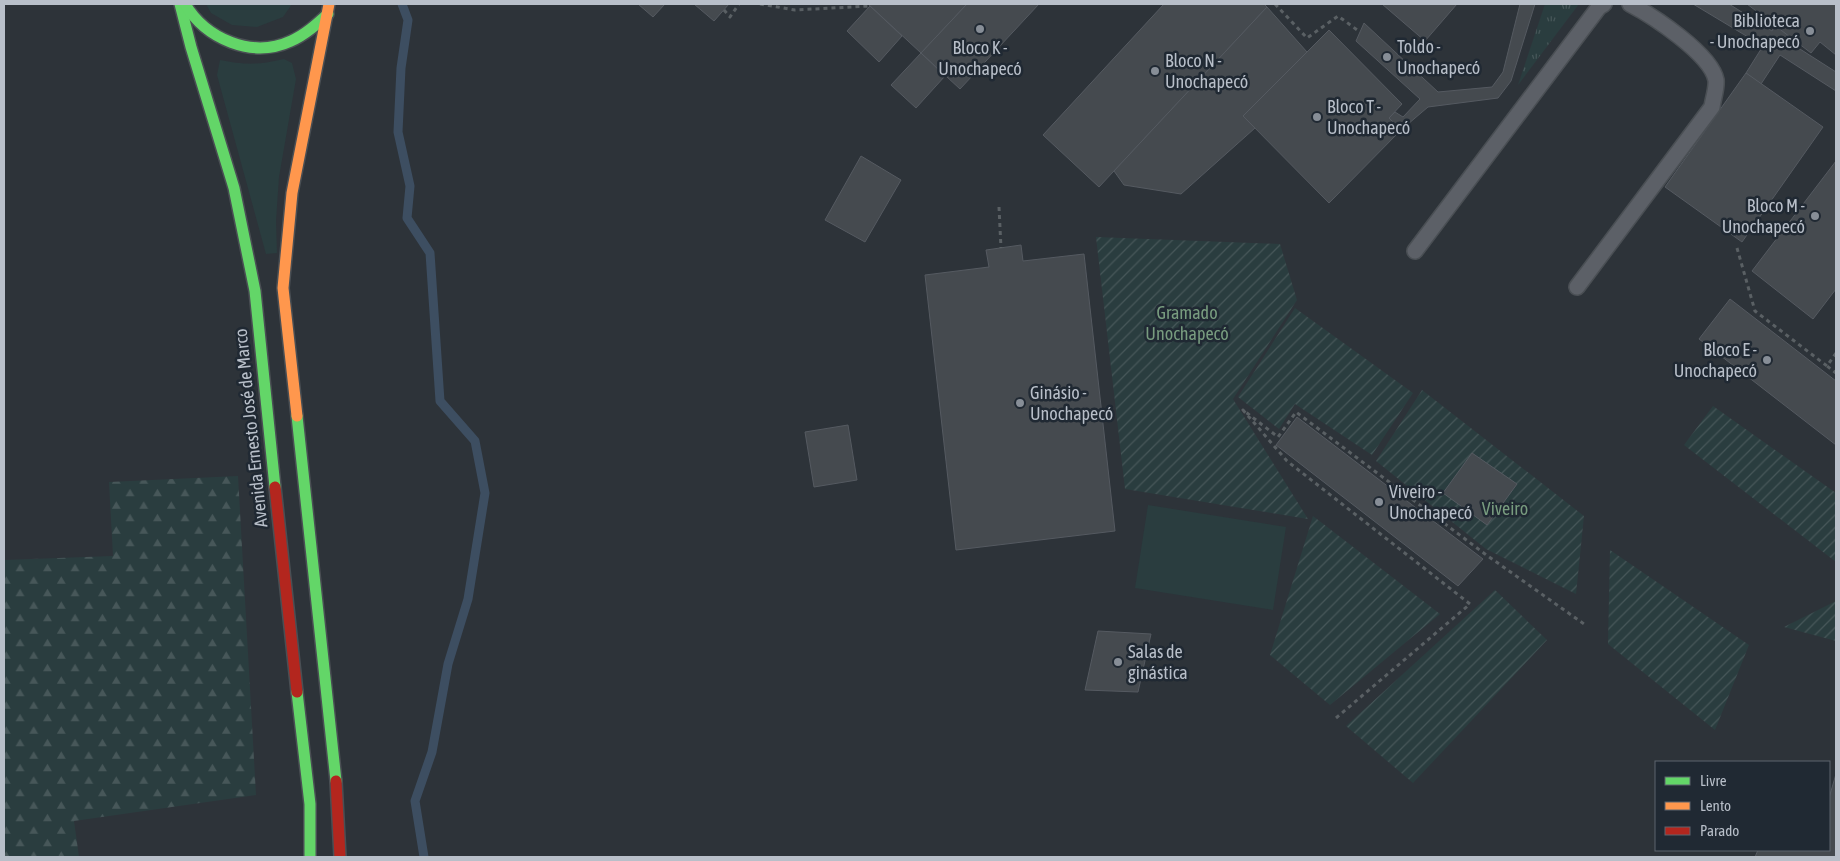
<svg xmlns="http://www.w3.org/2000/svg" width="1840" height="861" font-family="'Asap Condensed',sans-serif">
	<style>
		.grass { fill: #2a3d3f }
		.forest { fill: url(#forest-firs) }
		.park { fill: url(#park-tufts) }
		.garden { fill: url(#garden-furrows) }
		.lines { fill: none; stroke-linecap: round; stroke-linejoin: round }
		.stream { stroke: #3d4e61; stroke-width: 9 }
		.building { fill: #454a4f; stroke: #555a61 }
		.lane-casing { stroke: #4a4f54; stroke-width: 18 }
		.fast-casing { stroke: #4a4f54; stroke-width: 14 }
		.slow-casing { stroke: #4a4f54; stroke-width: 14 }
		.jam-casing { stroke: #4a4f54; stroke-width: 14 }
		.path { stroke: #5a6064; stroke-width: 3; stroke-dasharray: 4 4; stroke-linecap: butt }
		.lane { stroke: #5c6067; stroke-width: 15 }
		.fast { stroke: #63d668; stroke-width: 11 }
		.slow { stroke: #ff974d; stroke-width: 11 }
		.jam { stroke: #b3261e; stroke-width: 11 }
		.poi-dot { fill: #878e97; stroke: #202933; stroke-width: 2 }
		.labels { text-anchor: middle; stroke-width: 5; stroke-linejoin: round; paint-order: stroke }
		.poi-label { font-size: 18px; fill: #b8bfc9; stroke: #202933; text-anchor: start }
		.park-label { font-size: 18px; fill: #789c7f; stroke: #202933 }
		.street-label { font-size: 18px; fill: #b8bfc9; stroke: #202933 }
	</style>
	<defs>
		<pattern id="forest-firs" width="22" height="20" patternUnits="userSpaceOnUse" patternTransform="scale(1.25)"><rect width="22" height="20" fill="#2a3d3f"/><path d="M5 1l3.5 6h-7zM16 11l3.5 6h-7z" fill="#475759"/></pattern>
		<pattern id="park-tufts" width="24" height="20" patternUnits="userSpaceOnUse" patternTransform="scale(1.25)"><rect width="24" height="20" fill="#2a3d3f"/><path d="M3 7l-1-3M5 7V3M7 7l1-3M15 17l-1-3M17 17v-4M19 17l1-3" fill="none" stroke="#475759"/></pattern>
		<pattern id="garden-furrows" width="10" height="10" patternUnits="userSpaceOnUse" patternTransform="scale(1.25)"><rect width="10" height="10" fill="#2a3d3f"/><path d="M-1 1l2-2M0 10L10 0M9 11l2-2" fill="none" stroke="#475759"/></pattern>
	</defs>
	<rect width="100%" height="100%" fill="#2d3339"/>
	<!-- grass -->
	<g class="grass">
		<path d="M206,4H292L283,17L257,27L232,25L211,13Z"/>
		<path d="M284,59L292,63L296,79L279,177L276,221L277,253L266,254L217,75L220,60C245,65 259,65 284,59Z"/>
		<path d="M1148,505L1286,527L1273,610L1135,588Z"/>
	</g>
	<!-- forest -->
	<path class="forest" d="M238,476L256,795L74,821L79,857H4V560L113,556L109,482Z"/>
	<!-- park -->
	<path class="park" d="M1545,4H1579L1518,85Z"/>
	<!-- garden -->
	<g class="garden">
		<path d="M1096,237L1280,244L1297,300L1233,399L1308,519L1125,489Z"/>
		<path d="M1295,308L1413,393L1372,455L1295,404L1279,429L1238,397Z"/>
		<path d="M1422,390L1584,516L1576,594L1486,549L1376,461Z"/>
		<path d="M1713,406L1836,493V562L1684,445Z"/>
		<path d="M1313,516L1440,614L1330,705L1270,655Z"/>
		<path d="M1610,550L1749,645L1715,730L1608,644Z"/>
		<path d="M1495,590L1547,640L1413,783L1346,726Z"/>
		<path d="M1836,601V641L1784,627Z"/>
	</g>
	<g class="lines">
		<!-- stream -->
		<path class="stream" d="M402,4L408,20L401,68L398,132L410,186L407,218L430,253L440,401L475,441L485,493L468,599L448,664L432,752L415,801L424,857"/>
	</g>
	<!-- building -->
	<g class="building">
		<path d="M638,4H665L653,17Z"/>
		<path d="M694,4H729L714,21Z"/>
		<path d="M868,4H967L921,53Z"/>
		<path d="M967,4H1039L960,89L921,53Z"/>
		<path d="M1164,4H1264L1267,7L1099,187L1043,135Z"/>
		<path d="M1382,4H1457L1425,41Z"/>
		<path d="M1520,4H1535L1511,81L1498,98L1428,107L1401,130L1389,118L1395,112L1403,117L1420,99L1356,41L1364,23L1438,92L1492,87L1503,72Z"/>
		<path d="M1693,4H1729L1772,31L1775,25L1791,38L1789,42L1836,72V91L1780,55L1761,84L1746,73L1763,46Z"/>
		<path d="M1747,4H1836V55L1820,42L1811,53Z"/>
		<path d="M870,6L902,36L879,62L847,31Z"/>
		<path d="M1267,7L1307,52L1243,116L1255,128L1181,194L1124,185L1114,171Z"/>
		<path d="M1329,30L1402,104L1389,118L1401,130L1329,203L1243,116Z"/>
		<path d="M921,53L945,76L916,108L891,85Z"/>
		<path d="M1746,73L1823,127L1742,242L1665,187Z"/>
		<path d="M861,156L901,180L865,242L825,220Z"/>
		<path d="M1836,161V289L1813,319L1752,271Z"/>
		<path d="M1021,245L1023,261L1084,254L1115,531L956,550L925,275L989,267L986,250Z"/>
		<path d="M1730,299L1836,381V445L1699,339Z"/>
		<path d="M1297,417L1483,559L1458,586L1276,445Z"/>
		<path d="M848,425L857,480L814,487L805,432Z"/>
		<path d="M1472,453L1517,484L1487,525L1443,493Z"/>
		<path d="M1098,631L1151,634L1138,692L1085,690Z"/>
		<path d="M1836,774V857H1755L1758,850H1829V798Z"/>
	</g>
	<g class="lines">
		<defs>
			<g id="lane">
				<path d="M1415,251L1599,7L1604,4"/>
				<path d="M1577,287L1712,107C1713,99 1717,88 1716,80C1711,54 1653,16 1630,4"/>
			</g>
			<g id="fast">
				<path d="M180,4L191,47L234,188L255,291L275,487"/>
				<path d="M185,4C206,39 252,59 291,41C305,35 317,24 328,14"/>
				<path d="M297,416L336,781"/>
				<path d="M297,692L310,804V857"/>
			</g>
			<path id="slow" d="M297,416L283,288L292,193L329,4"/>
			<g id="jam">
				<path d="M275,487L297,692"/>
				<path d="M336,781L340,857"/>
			</g>
		</defs>
		<!-- lane casing -->
		<use href="#lane" class="lane-casing"/>
		<!-- fast casing -->
		<use href="#fast" class="fast-casing"/>
		<!-- slow casing -->
		<use href="#slow" class="slow-casing"/>
		<!-- jam casing -->
		<use href="#jam" class="jam-casing"/>
		<!-- path -->
		<g class="path">
			<path d="M760,4L795,10L870,6"/>
			<path d="M1275,4L1307,38L1338,16L1360,32"/>
			<path d="M724,10L730,17L739,4"/>
			<path d="M999,207L1001,248"/>
			<path d="M1737,248L1755,311L1827,366"/>
			<path d="M1836,353L1827,366L1836,373"/>
			<path d="M1336,718L1470,604L1287,461L1243,410L1278,437L1296,412L1485,554L1584,624"/>
		</g>
		<!-- lane -->
		<use href="#lane" class="lane"/>
		<!-- fast -->
		<use href="#fast" class="fast"/>
		<!-- slow -->
		<use href="#slow" class="slow"/>
		<!-- jam -->
		<use href="#jam" class="jam"/>
	</g>
	<!-- markers -->
	<g class="poi-dot">
		<circle cx="980" cy="29" r="5"/>
		<circle cx="1810" cy="31" r="5"/>
		<circle cx="1387" cy="57" r="5"/>
		<circle cx="1155" cy="71" r="5"/>
		<circle cx="1317" cy="117" r="5"/>
		<circle cx="1815" cy="216" r="5"/>
		<circle cx="1767" cy="360" r="5"/>
		<circle cx="1020" cy="403" r="5"/>
		<circle cx="1379" cy="502" r="5"/>
		<circle cx="1118" cy="662" r="5"/>
	</g>
	<g class="labels">
		<!-- poi labels -->
		<g class="poi-label">
			<text x="1800" y="27" text-anchor="end">Biblioteca<tspan x="1800" dy="21">- Unochapecó</tspan></text>
			<text x="1397" y="53">Toldo -<tspan x="1397" dy="21">Unochapecó</tspan></text>
			<text x="980" y="54" text-anchor="middle">Bloco K -<tspan x="980" dy="21">Unochapecó</tspan></text>
			<text x="1165" y="67">Bloco N -<tspan x="1165" dy="21">Unochapecó</tspan></text>
			<text x="1327" y="113">Bloco T -<tspan x="1327" dy="21">Unochapecó</tspan></text>
			<text x="1805" y="212" text-anchor="end">Bloco M -<tspan x="1805" dy="21">Unochapecó</tspan></text>
			<text x="1757" y="356" text-anchor="end">Bloco E -<tspan x="1757" dy="21">Unochapecó</tspan></text>
			<text x="1030" y="399">Ginásio -<tspan x="1030" dy="21">Unochapecó</tspan></text>
			<text x="1389" y="498">Viveiro -<tspan x="1389" dy="21">Unochapecó</tspan></text>
			<text x="1128" y="658">Salas de<tspan x="1128" dy="21">ginástica</tspan></text>
		</g>
		<!-- park labels -->
		<g class="park-label">
			<text x="1187" y="319">Gramado<tspan x="1187" dy="21">Unochapecó</tspan></text>
			<text x="1505" y="515">Viveiro</text>
		</g>
		<!-- street labels -->
		<g class="street-label">
			<text transform="translate(251 428) rotate(-96)" y="6">Avenida Ernesto José de Marco</text>
		</g>
	</g>
	<!-- border -->
	<rect width="1840" height="861" fill="none" stroke="#b8bfc9" stroke-width="10"/>
	<!-- legend -->
	<rect x="1655" y="761" width="175" height="90" fill="#202933" stroke="#5d656f"/>
	<rect x="1665" y="777" width="25" height="8" fill="#63d668" stroke="#5d656f"/>
	<text x="1700" y="786" font-size="15" fill="#b8bfc9">Livre</text>
	<rect x="1665" y="802" width="25" height="8" fill="#ff974d" stroke="#5d656f"/>
	<text x="1700" y="811" font-size="15" fill="#b8bfc9">Lento</text>
	<rect x="1665" y="827" width="25" height="8" fill="#b3261e" stroke="#5d656f"/>
	<text x="1700" y="836" font-size="15" fill="#b8bfc9">Parado</text>
</svg>
